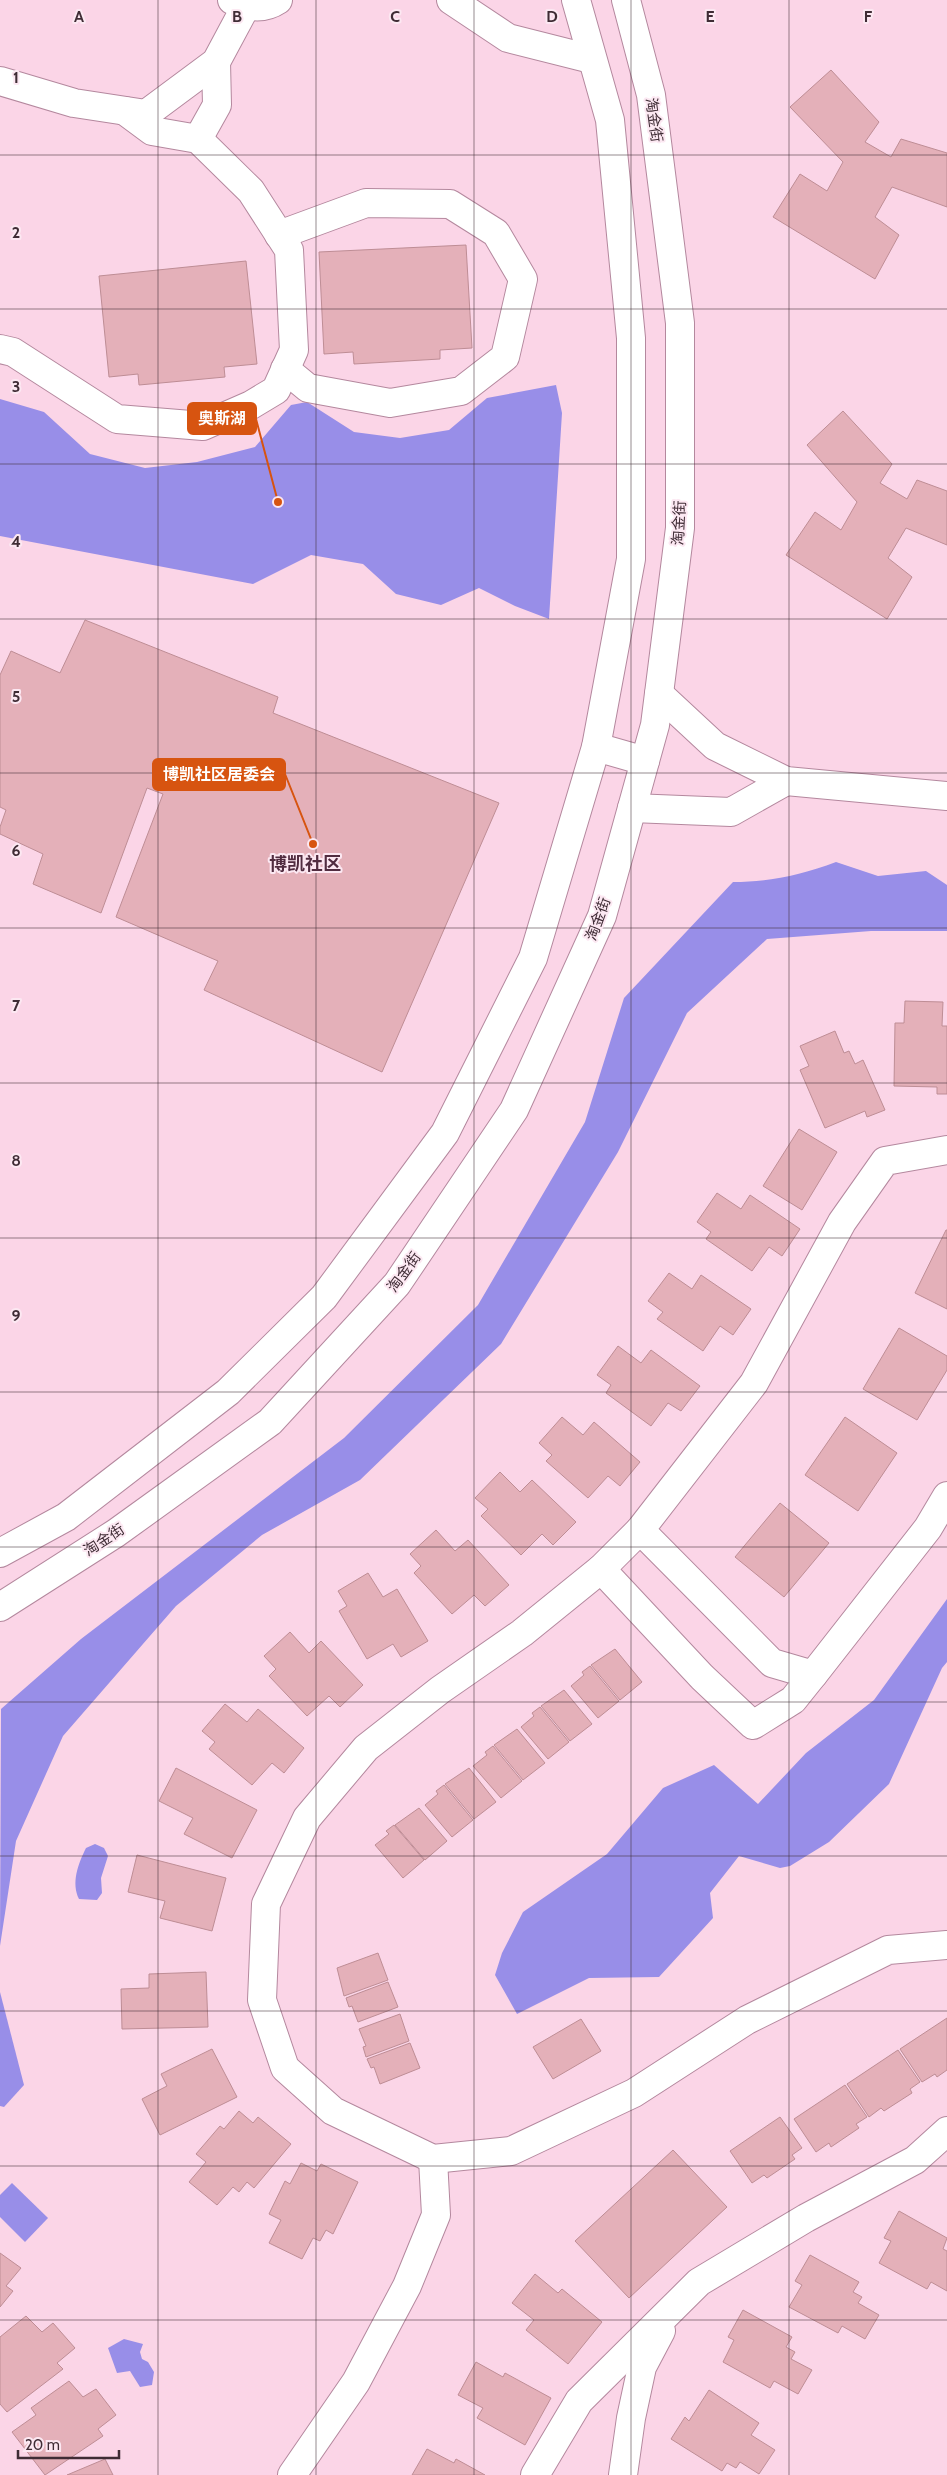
<svg xmlns="http://www.w3.org/2000/svg" width="947" height="2475" font-family="Cabin,'Noto Sans SC',sans-serif">
	<style>
		.water { fill: #988ee8 }
		.building { fill: #e4b0b9; stroke: #be8d95 }
		.lines { fill: none; stroke-linecap: round; stroke-linejoin: round }
		.minor-casing { stroke: #b4889e; stroke-width: 30 }
		.minor { stroke: #fff; stroke-width: 28 }
		.grid { fill: none; stroke: #3f2c35; stroke-width: 1; stroke-opacity: 0.55 }
		.labels { text-anchor: middle; stroke-width: 4; stroke-linejoin: round; paint-order: stroke }
		.street-label { font-size: 15px; fill: #3f2c35; stroke: #fce8f2 }
		.quarter-label { font-size: 18px; font-weight: bold; fill: #512c40; stroke: #fce8f2 }
		.grid-label { font-size: 16px; text-anchor: middle; font-weight: bold; fill: #3f2c35; stroke: #fce8f2; stroke-width: 4; stroke-linejoin: round; paint-order: stroke }
		.leader { fill: none; stroke: #d75410; stroke-width: 2 }
		.callout-dot { fill: #d75410; stroke: #fce8f2; stroke-width: 2 }
		.callout { fill: #d75410; stroke: #d75410; stroke-width: 2 }
		.callout-label { font-size: 16px; text-anchor: middle; font-weight: bold; fill: #fff }
	</style>
	<rect width="100%" height="100%" fill="#fbd5e7"/>
	<!-- water -->
	<g class="water">
		<path d="M556,385L562,413L549,619L515,606L479,588L441,605L396,594L363,564L311,555L253,584L0,536V399L44,412L90,454L145,468L197,462L255,447L291,405L307,402L354,432L400,438L449,430L487,398Z"/>
		<path d="M836,862L878,876L926,871L947,885V931H871L767,939L687,1013L618,1152L501,1344L360,1480L262,1535L176,1606L63,1736L16,1841L0,1946L1,1709L81,1639L344,1438L478,1305L585,1122L624,998L733,882C770,882 801,875 836,862Z"/>
		<path d="M947,1599V1662L942,1668L889,1784L829,1842L790,1866L780,1868L739,1856L710,1893L713,1918L659,1977L589,1978L517,2014L495,1975L502,1953L523,1912L607,1854L663,1788L714,1765L758,1804L806,1753L874,1700Z"/>
		<path d="M95,1844L104,1848L108,1856L101,1878L102,1893L97,1900L79,1899C71,1883 78,1864 86,1848Z"/>
		<path d="M0,1992L24,2085L4,2107L0,2106Z"/>
		<path d="M12,2183L48,2218L25,2242L0,2217V2195Z"/>
		<path d="M124,2339L143,2344L140,2352L142,2359L148,2362L154,2372L152,2385L140,2387L130,2371L117,2373L108,2348Z"/>
	</g>
	<!-- building -->
	<g class="building">
		<path d="M831,70L879,122L865,142L891,157L901,139L947,153V207L892,187L875,217L899,235L875,279L773,217L800,174L827,191L843,162L790,107Z"/>
		<path d="M466,245L472,348L440,350V359L354,364L353,352L324,354L319,252Z"/>
		<path d="M246,261L257,364L224,367L225,377L139,385L138,374L109,377L99,276Z"/>
		<path d="M843,411L892,464L880,483L907,499L917,480L947,491V545L906,528L888,558L912,577L887,619L786,555L815,512L841,530L857,502L807,445Z"/>
		<path d="M85,620L278,697L273,713L499,803L382,1072L204,990L218,961L116,917L163,794L147,788L101,913L33,884L43,854L0,834V827L6,810L0,807V675L11,651L60,673Z"/>
		<path d="M905,1001L943,1002L942,1026H947V1094H937V1087L894,1086L895,1023H904Z"/>
		<path d="M835,1031L844,1053L849,1051L855,1064L863,1060L885,1110L867,1117L865,1111L825,1128L800,1070L809,1066L800,1046Z"/>
		<path d="M799,1129L837,1152L802,1210L763,1186Z"/>
		<path d="M717,1193L741,1209L750,1195L800,1229L782,1256L769,1247L752,1271L706,1239L711,1232L697,1222Z"/>
		<path d="M946,1230H947V1309L915,1293Z"/>
		<path d="M669,1273L692,1289L701,1275L751,1309L733,1335L720,1326L703,1351L657,1319L663,1312L648,1301Z"/>
		<path d="M899,1328L947,1356V1370L917,1420L863,1389Z"/>
		<path d="M618,1346L641,1363L651,1350L700,1386L681,1411L668,1403L651,1426L606,1393L611,1385L597,1375Z"/>
		<path d="M562,1417L583,1435L594,1422L640,1462L620,1486L608,1476L588,1498L546,1461L552,1455L539,1443Z"/>
		<path d="M845,1417L897,1453L858,1511L805,1475Z"/>
		<path d="M500,1472L520,1492L532,1480L576,1522L553,1545L542,1534L521,1555L481,1516L488,1509L475,1498Z"/>
		<path d="M780,1503L829,1543L784,1597L735,1557Z"/>
		<path d="M436,1530L455,1551L468,1540L509,1585L485,1606L474,1595L452,1614L414,1573L421,1566L410,1554Z"/>
		<path d="M368,1573L383,1597L397,1589L428,1641L401,1657L393,1644L367,1659L339,1611L347,1606L338,1591Z"/>
		<path d="M290,1632L309,1653L321,1641L363,1685L340,1707L329,1696L307,1716L269,1676L276,1669L264,1656Z"/>
		<path d="M615,1649L642,1682L620,1700L591,1665Z"/>
		<path d="M590,1666L619,1701L598,1718L571,1686L584,1675L582,1672Z"/>
		<path d="M564,1690L592,1724L570,1741L541,1706Z"/>
		<path d="M225,1704L247,1722L258,1709L304,1748L284,1773L272,1763L252,1785L209,1749L215,1742L202,1731Z"/>
		<path d="M540,1707L569,1742L548,1759L521,1727L534,1716L532,1713Z"/>
		<path d="M517,1729L545,1763L523,1780L494,1745Z"/>
		<path d="M493,1746L522,1781L501,1798L473,1766L487,1755L485,1752Z"/>
		<path d="M176,1768L257,1810L232,1858L184,1834L193,1818L159,1801Z"/>
		<path d="M469,1768L496,1802L474,1819L445,1784Z"/>
		<path d="M444,1785L473,1820L452,1837L425,1805L438,1794L436,1791Z"/>
		<path d="M419,1808L447,1841L425,1860L395,1825Z"/>
		<path d="M394,1825L424,1860L403,1878L375,1845L389,1834L386,1831Z"/>
		<path d="M137,1855L226,1878L212,1931L160,1918L165,1901L128,1892Z"/>
		<path d="M378,1953L388,1980L344,1996L337,1968Z"/>
		<path d="M206,1972L208,2027L122,2029L121,1989L149,1988V1974Z"/>
		<path d="M388,1982L398,2007L358,2022L352,2006L349,2007L346,1998Z"/>
		<path d="M400,2014L409,2041L366,2057L363,2047L366,2046L359,2029Z"/>
		<path d="M947,2018V2070L937,2077L935,2074L922,2082L900,2049Z"/>
		<path d="M581,2019L601,2051L553,2079L533,2047Z"/>
		<path d="M410,2043L420,2068L380,2084L374,2067L371,2068L367,2059Z"/>
		<path d="M212,2049L237,2097L160,2135L142,2099L167,2086L161,2074Z"/>
		<path d="M898,2050L920,2082L910,2089L912,2093L884,2111L881,2108L869,2117L847,2084Z"/>
		<path d="M845,2085L867,2117L856,2124L859,2128L831,2147L829,2143L816,2152L794,2119Z"/>
		<path d="M239,2111L253,2123L258,2117L291,2144L254,2188L247,2182L239,2192L233,2187L217,2205L189,2182L206,2162L196,2154L220,2126L224,2129Z"/>
		<path d="M780,2117L802,2148L792,2155L795,2159L767,2178L764,2175L752,2183L730,2151Z"/>
		<path d="M673,2150L727,2207L629,2298L575,2241Z"/>
		<path d="M301,2163L317,2171L321,2164L358,2182L333,2234L326,2230L320,2241L313,2238L302,2259L269,2243L281,2220L269,2214L285,2181L290,2184Z"/>
		<path d="M899,2211L947,2238L943,2249L947,2251V2291L931,2282L927,2289L879,2263L891,2241L884,2238Z"/>
		<path d="M0,2253L21,2268L6,2286L13,2291L0,2307Z"/>
		<path d="M810,2255L859,2282L853,2292L862,2297L858,2303L879,2315L865,2339L842,2326L838,2333L789,2307L802,2285L795,2281Z"/>
		<path d="M535,2274L558,2293L562,2289L602,2322L568,2364L526,2330L534,2320L512,2303Z"/>
		<path d="M743,2310L792,2337L786,2347L795,2352L791,2359L812,2370L798,2394L774,2381L770,2388L723,2362L734,2340L728,2337Z"/>
		<path d="M26,2316L42,2332L53,2323L75,2348L57,2363L63,2369L7,2412L0,2404V2337Z"/>
		<path d="M476,2362L503,2377L505,2373L551,2398L525,2445L477,2418L483,2408L458,2395Z"/>
		<path d="M69,2381L83,2397L96,2389L116,2415L98,2429L103,2436L45,2475L12,2432L36,2415L31,2408Z"/>
		<path d="M709,2390L759,2423L751,2435L775,2450L759,2474L740,2462L736,2468L727,2463L722,2471L671,2439L685,2417L689,2421Z"/>
		<path d="M427,2449L454,2463L456,2459L485,2475H412Z"/>
		<path d="M105,2459L113,2475H67Z"/>
	</g>
	<g class="lines">
		<defs>
			<g id="minor">
				<path d="M232,0C247,7 263,10 278,0"/>
				<path d="M451,0L508,38L591,59"/>
				<path d="M0,81L74,103L146,114L216,62L246,6"/>
				<path d="M198,139L217,105L216,62"/>
				<path d="M279,235L366,203L450,204L496,233L523,279L505,357L461,391L390,403L308,388L285,369"/>
				<path d="M0,349L13,352L117,419L203,426L251,405L276,390L294,350L289,250L251,191L198,139L152,131L125,111"/>
				<path d="M659,694L715,746L786,781L947,796"/>
				<path d="M596,747L645,761"/>
				<path d="M632,808L731,812L786,781"/>
				<path d="M947,1150L885,1161L842,1222L754,1383L640,1530L772,1663L813,1675L928,1528L947,1496"/>
				<path d="M640,1530L601,1569L702,1677L753,1725L793,1700L813,1675"/>
				<path d="M0,1553L66,1517L228,1392L324,1297L445,1133L533,958L596,747L631,559V338L610,120L576,0"/>
				<path d="M601,1569L522,1633L440,1690L366,1748L307,1818L266,1904L262,2000L285,2068L333,2111L433,2159L511,2151L634,2093L747,2020L888,1950L947,1945"/>
				<path d="M0,1607L116,1533L270,1422L397,1284L514,1110L602,916L655,725L680,528V323L651,95L626,0"/>
				<path d="M292,2475L356,2382L407,2286L436,2215L433,2159"/>
				<path d="M535,2475L579,2401L699,2282L806,2218L915,2160L947,2131"/>
				<path d="M623,2475L631,2418L642,2367L661,2331"/>
			</g>
		</defs>
		<!-- minor casing -->
		<use href="#minor" class="minor-casing"/>
		<!-- minor -->
		<use href="#minor" class="minor"/>
	</g>
	<!-- grid -->
	<path class="grid" d="M158,0V2475M316,0V2475M474,0V2475M631,0V2475M789,0V2475M0,155H947M0,309H947M0,464H947M0,619H947M0,773H947M0,928H947M0,1083H947M0,1238H947M0,1392H947M0,1547H947M0,1702H947M0,1856H947M0,2011H947M0,2166H947M0,2320H947"/>
	<g class="labels">
		<!-- street labels -->
		<g class="street-label">
			<text transform="translate(654 120) rotate(82)" y="5">淘金街</text>
			<text transform="translate(679 523) rotate(-87)" y="5">淘金街</text>
			<text transform="translate(598 919) rotate(-70)" y="5">淘金街</text>
			<text transform="translate(404 1272) rotate(-54)" y="5">淘金街</text>
			<text transform="translate(104 1540) rotate(-33)" y="5">淘金街</text>
		</g>
		<!-- quarter labels -->
		<g class="quarter-label">
			<text x="305" y="870">博凯社区</text>
		</g>
	</g>
	<g class="grid-label">
		<text x="79" y="22">A</text>
		<text x="237" y="22">B</text>
		<text x="395" y="22">C</text>
		<text x="552" y="22">D</text>
		<text x="710" y="22">E</text>
		<text x="868" y="22">F</text>
		<text x="16" y="83">1</text>
		<text x="16" y="238">2</text>
		<text x="16" y="392">3</text>
		<text x="16" y="547">4</text>
		<text x="16" y="702">5</text>
		<text x="16" y="856">6</text>
		<text x="16" y="1011">7</text>
		<text x="16" y="1166">8</text>
		<text x="16" y="1321">9</text>
	</g>
	<!-- callouts -->
	<path class="leader" d="M278 502L256 419M313 844L285 774"/>
	<g class="callout-dot">
		<circle cx="278" cy="502" r="5"/>
		<circle cx="313" cy="844" r="5"/>
	</g>
	<g class="callout">
		<rect x="188" y="403" width="68" height="31" rx="5"/>
		<rect x="153" y="759" width="132" height="31" rx="5"/>
	</g>
	<g class="callout-label">
		<text x="222" y="424">奥斯湖</text>
		<text x="219" y="780">博凯社区居委会</text>
	</g>
	<!-- scale -->
	<path d="M18 2450v8h101v-8" fill="none" stroke="#3f2c35" stroke-width="2.5"/>
	<text x="25" y="2450" font-size="15" fill="#3f2c35" stroke="#fce8f2" stroke-width="4" paint-order="stroke">20 m</text>
</svg>
